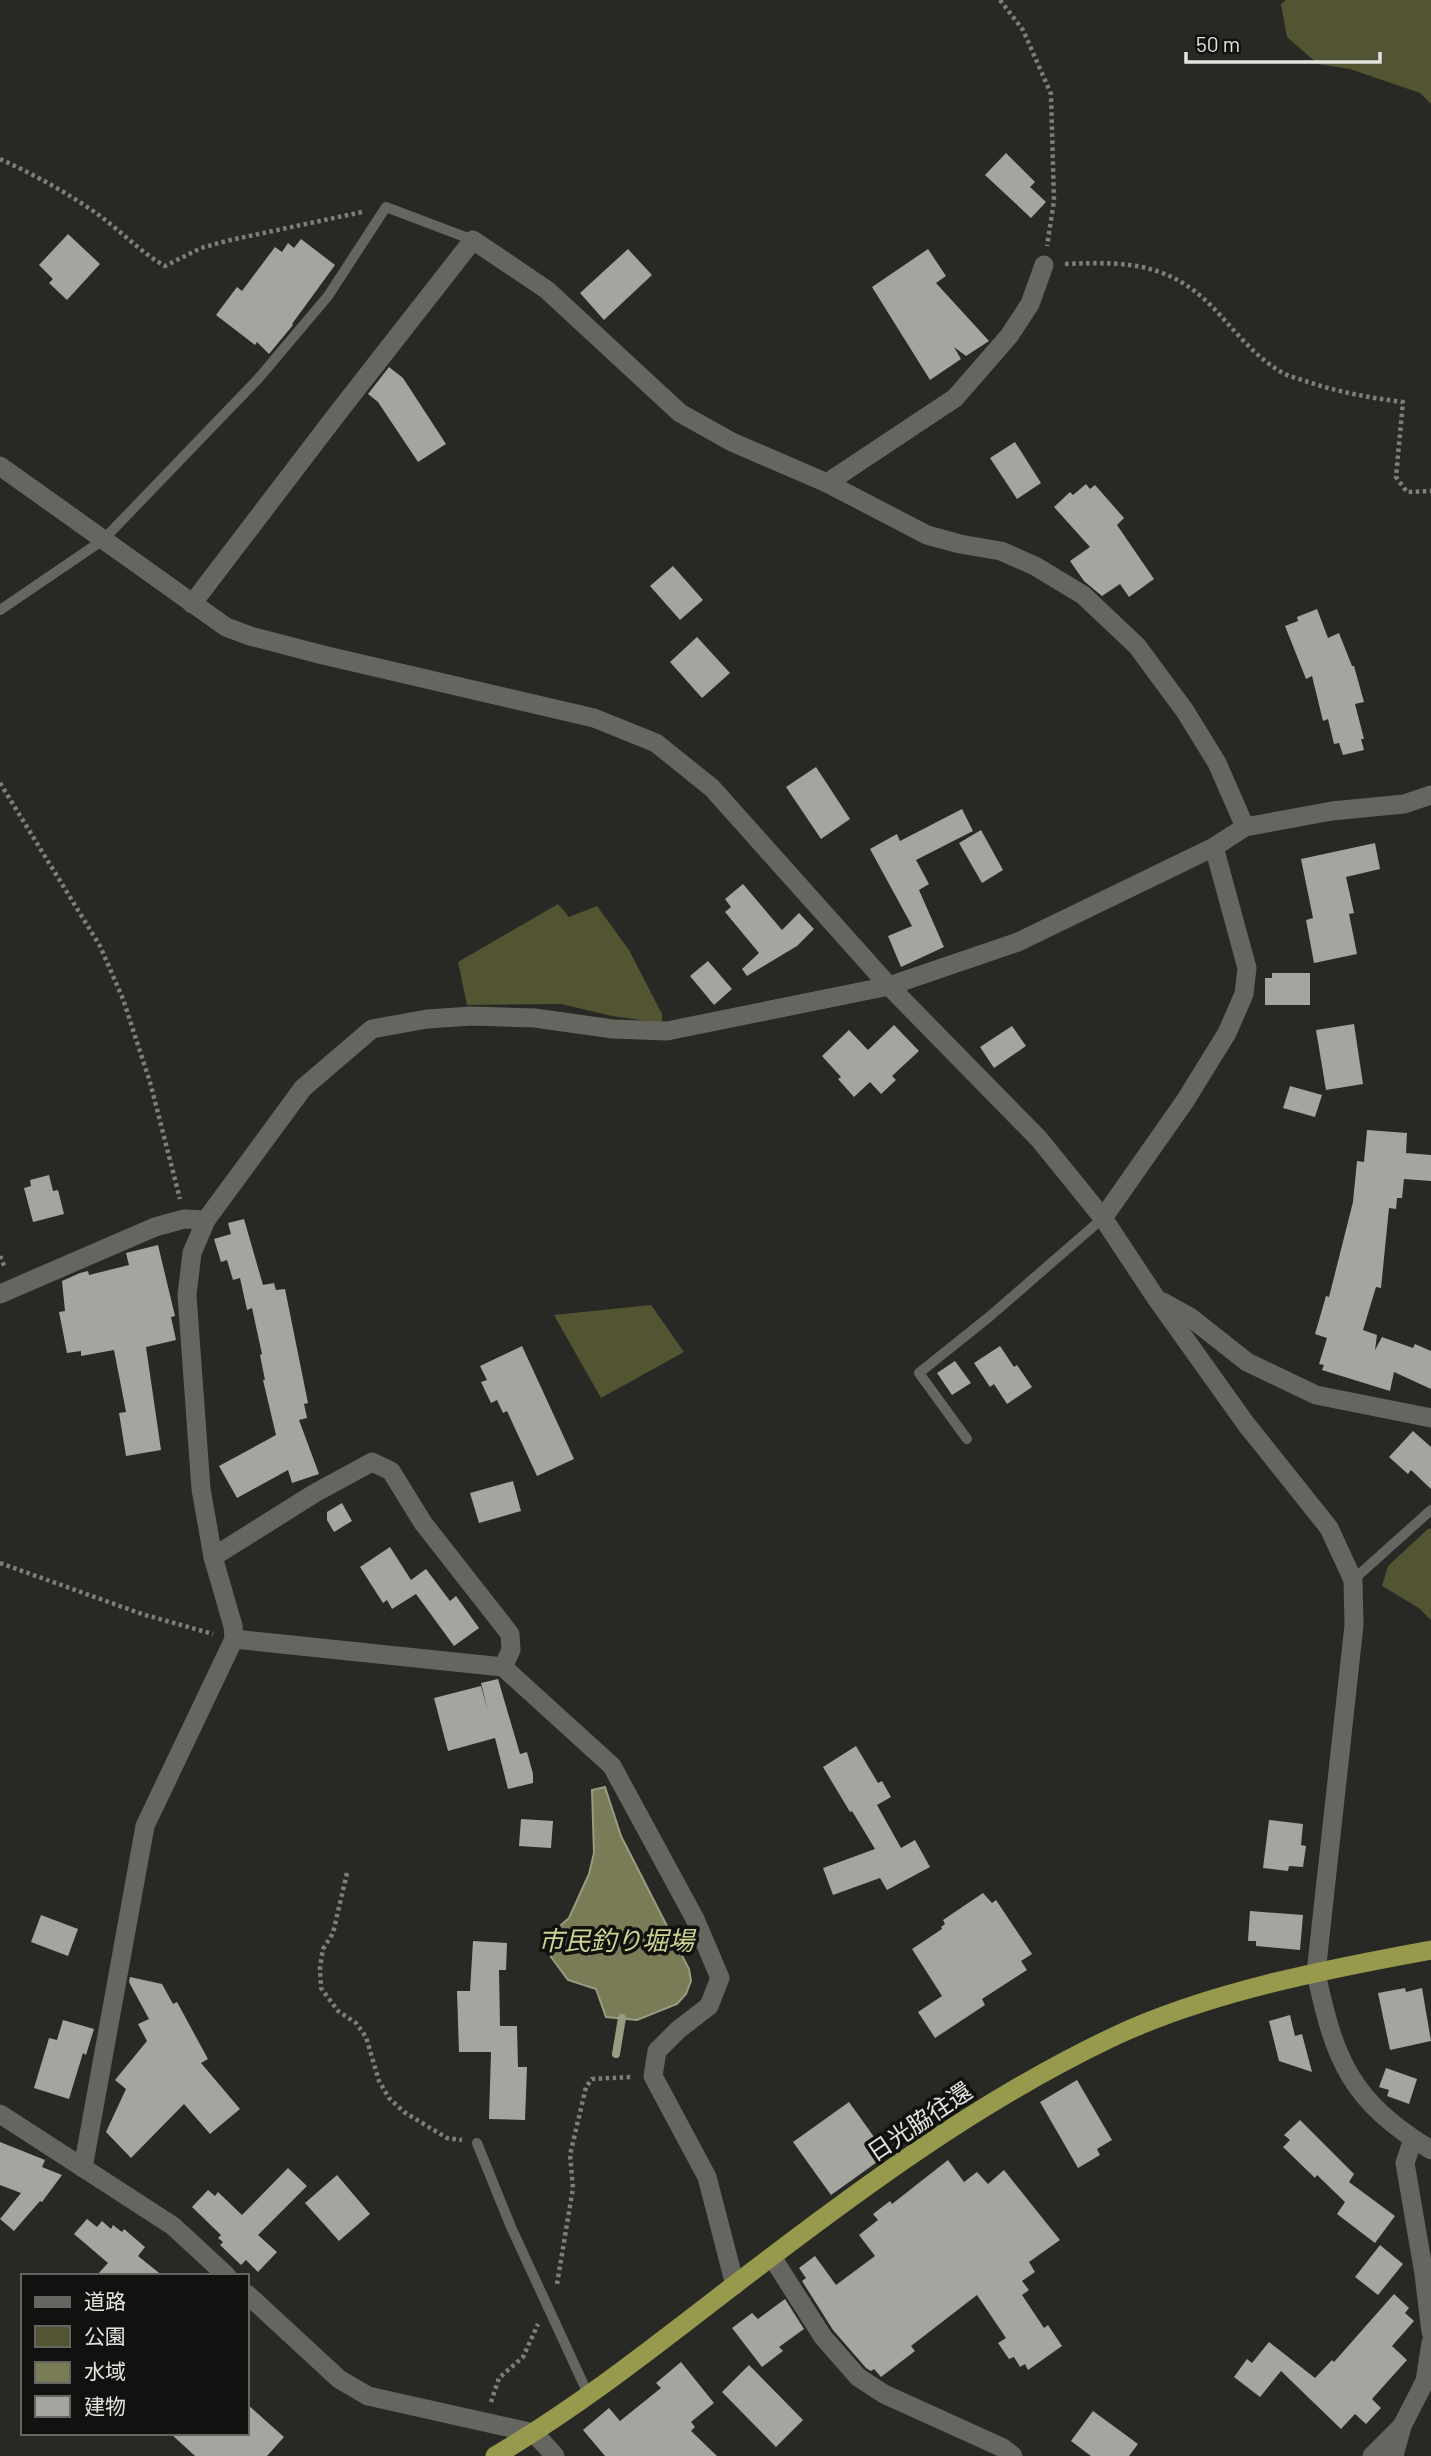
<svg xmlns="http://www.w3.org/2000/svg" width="1431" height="2456" font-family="Barlow,'Noto Sans JP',sans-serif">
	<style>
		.green { fill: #525432 }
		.water { fill: #7a7c57; stroke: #9a9b80; stroke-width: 2 }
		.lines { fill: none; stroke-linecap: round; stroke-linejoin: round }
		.stream { stroke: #9a9b80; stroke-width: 8 }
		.building { fill: #a4a59f }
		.path { stroke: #7e7f7b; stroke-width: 4.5; stroke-dasharray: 3.5 3.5; stroke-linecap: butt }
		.service { stroke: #666661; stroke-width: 10 }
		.minor { stroke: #666661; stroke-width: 19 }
		.tertiary { stroke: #666661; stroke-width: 19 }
		.trunk { stroke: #97994d; stroke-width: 19 }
		.labels { text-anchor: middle; stroke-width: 7; stroke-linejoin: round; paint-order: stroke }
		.street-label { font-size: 24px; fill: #e3e3e0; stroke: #11110f }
		.water-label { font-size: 26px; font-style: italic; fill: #ced292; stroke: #11110f }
	</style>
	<rect width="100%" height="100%" fill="#282924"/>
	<!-- green -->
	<g class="green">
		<path d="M1286,0H1431V104L1420,93L1350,69L1318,64L1287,37L1281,4Z"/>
		<path d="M558,904L569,917L597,906L629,950L662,1014V1023L612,1016L561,1004L467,1005L458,962Z"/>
		<path d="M651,1305L684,1352L601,1398L554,1315Z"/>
		<path d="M1429,1528L1431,1529V1620L1419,1608L1382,1586L1388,1566Z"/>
	</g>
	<!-- water -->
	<path class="water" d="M605,1787L621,1836L689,1969L691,1981L686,1994L677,2004L637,2020L606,2017L596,1989L568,1980L551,1957V1934L569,1918L589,1874L594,1853L592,1790Z"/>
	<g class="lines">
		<!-- stream -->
		<path class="stream" d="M616,2054L622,2018"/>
	</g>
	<!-- building -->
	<g class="building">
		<path d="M1006,153L1035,182L1030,187L1046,202L1031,218L985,175Z"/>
		<path d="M68,234L100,264L67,300L49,283L53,279L39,265Z"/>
		<path d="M301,239L335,265L292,324L293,325L269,354L257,342L255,345L216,315L237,287L242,291L275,247L282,252L288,243L294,248Z"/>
		<path d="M628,249L652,275L604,320L580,293Z"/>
		<path d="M928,249L946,276L936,283L989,341L966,356L954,347L961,359L930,380L872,287Z"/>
		<path d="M389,367L403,378L446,444L418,462L378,402L368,394Z"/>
		<path d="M1015,442L1041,483L1017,499L990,458Z"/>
		<path d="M1086,484L1090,489L1095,485L1124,518L1117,525L1154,579L1129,597L1120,584L1102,596L1084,581L1070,561L1090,547L1054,507L1070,492L1073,495Z"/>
		<path d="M673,566L703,600L680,620L650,586Z"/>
		<path d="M1317,609L1328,638L1339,633L1352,666H1354L1364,702L1355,704L1364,739H1361L1364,750L1343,755L1339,743L1334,744L1328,719L1323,721L1312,676L1306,679L1285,626L1298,621L1297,617Z"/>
		<path d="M697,637L730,673L702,698L670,662Z"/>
		<path d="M816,767L850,819L821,839L786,787Z"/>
		<path d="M962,809L973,831L916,860L929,884L919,890L944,947L901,967L888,936L912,926L870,849L897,834L900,841Z"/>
		<path d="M981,830L1003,870L982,883L959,843Z"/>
		<path d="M1375,843L1380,869L1346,877L1354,913L1349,914L1357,954L1314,963L1306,920L1313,918L1301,859Z"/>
		<path d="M743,884L782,930L799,913L814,929L797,946L747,976L742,969L759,953L725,912L731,907L725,899Z"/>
		<path d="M708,961L732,989L714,1005L690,976Z"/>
		<path d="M1272,973H1310V1005H1265V978H1272Z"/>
		<path d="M1354,1024L1363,1084L1326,1090L1316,1030Z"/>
		<path d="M894,1025L919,1051L892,1076L896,1080L881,1094L870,1082L854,1097L838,1079L841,1077L822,1056L849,1030L868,1050Z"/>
		<path d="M1012,1026L1026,1046L994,1068L980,1047Z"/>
		<path d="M1290,1086L1322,1095L1315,1117L1283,1108Z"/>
		<path d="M1367,1130L1407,1133L1406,1153L1431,1155V1181L1404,1179L1402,1198H1397L1396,1209L1389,1208L1381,1288L1376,1287L1363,1330L1377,1335L1375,1350L1382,1337L1413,1348L1415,1344L1431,1351V1389L1394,1372L1390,1391L1322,1370L1324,1365L1319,1364L1327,1338L1315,1334L1326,1296L1329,1297L1353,1202L1357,1161L1364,1162Z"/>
		<path d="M49,1175L53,1191L58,1190L64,1214L33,1222L24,1188L31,1186L30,1180Z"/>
		<path d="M244,1219L263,1285L274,1283L276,1290L285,1289L308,1403L304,1404L307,1418L299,1420L319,1474L292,1483L288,1470L237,1498L219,1466L276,1435L263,1380H265L260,1355L262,1354L252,1308L247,1310L240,1278L233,1280L227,1260L221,1262L214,1239L231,1234L228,1223Z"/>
		<path d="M158,1245L175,1316L171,1317L176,1340L146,1347L161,1450L126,1456L119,1413L126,1412L114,1350L81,1356V1351L67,1353L59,1312L65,1311L62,1281L80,1273L88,1271L89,1275L129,1265L126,1253Z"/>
		<path d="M522,1346L574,1459L537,1476L507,1411L503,1413L497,1400L491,1403L481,1382L487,1380L480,1366Z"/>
		<path d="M1000,1346L1014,1367L1017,1365L1032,1387L1007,1404L994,1384L990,1387L974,1363Z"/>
		<path d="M955,1361L971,1383L952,1395L937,1373Z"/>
		<path d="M1413,1431L1431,1447V1489L1411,1470L1408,1474L1389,1457Z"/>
		<path d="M513,1481L521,1511L479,1523L470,1493Z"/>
		<path d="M342,1503L352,1521L334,1532L327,1520V1512Z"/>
		<path d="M390,1547L411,1580L426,1569L450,1601L456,1596L479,1628L454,1646L416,1594L392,1609L387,1600L383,1603L360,1567Z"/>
		<path d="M498,1679L520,1754L527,1752L533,1774V1783L508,1789L495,1738L448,1751L434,1698L481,1686L488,1712L481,1683Z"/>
		<path d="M856,1746L878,1783L882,1781L891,1797L877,1805L901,1848L915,1840L930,1867L887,1890L880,1878L833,1895L823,1868L875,1849L852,1811L850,1812L823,1767Z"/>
		<path d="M521,1819L553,1821L551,1848L519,1846Z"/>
		<path d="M1269,1820L1303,1824L1301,1845L1306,1846L1303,1867L1289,1866L1288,1871L1263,1868Z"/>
		<path d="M983,1893L992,1903L996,1900L1032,1954L1021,1961L1027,1970L982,1999L985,2005L935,2038L918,2012L942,1996L912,1949L942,1929L941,1927L945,1924L943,1920Z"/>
		<path d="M1250,1911L1303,1915L1300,1950L1256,1946V1941H1248Z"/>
		<path d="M41,1915L78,1929L68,1956L31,1942Z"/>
		<path d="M473,1941L507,1943L506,1970H499L500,2026H517L518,2067H527L525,2120L489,2119L491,2052H459L457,1991H470Z"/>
		<path d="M130,1977L162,1984L173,2004L177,2002L208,2059L201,2063L240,2109L210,2134L184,2104L131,2158L106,2132L126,2089L115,2080L147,2041L138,2024L149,2019L129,1982Z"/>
		<path d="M1405,1988L1406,1992L1422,1988L1431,2041L1390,2050L1378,1993Z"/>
		<path d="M1290,2015L1295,2036L1302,2034L1312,2072L1279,2061L1269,2021Z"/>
		<path d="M63,2020L94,2029L86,2055L83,2053L69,2099L34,2088L49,2038L57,2040Z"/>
		<path d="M1386,2068L1417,2079L1409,2104L1387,2096L1389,2090L1379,2087Z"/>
		<path d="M1077,2080L1112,2140L1097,2149L1100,2155L1078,2168L1040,2102Z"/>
		<path d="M849,2102L887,2155L831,2195L793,2142Z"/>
		<path d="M1300,2120L1354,2174L1349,2182L1395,2216L1375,2243L1337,2214L1345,2202L1317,2175L1315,2178L1283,2147L1290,2140L1284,2135Z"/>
		<path d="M0,2142L45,2160L42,2167L62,2175L42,2202L40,2201L14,2231L0,2219L21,2193L0,2185Z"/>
		<path d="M948,2160L964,2182L977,2172L988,2184L1004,2170L1060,2240L1029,2262L1035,2272L1022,2281L1029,2290L1022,2295L1044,2328L1048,2325L1062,2346L1028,2370L1025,2364L1020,2367L1014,2357L1009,2359L998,2343L1006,2338L977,2295L911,2346L915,2351L881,2377L874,2369L871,2371L866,2368L833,2330L802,2281L806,2278L799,2268L815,2256L836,2285L875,2256L859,2235L878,2220L873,2214L890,2201L892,2204Z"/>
		<path d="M288,2168L307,2186L258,2235L277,2252L258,2272L246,2260L241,2265L220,2245L223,2242L218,2238L221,2235L192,2207L208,2190L215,2196L218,2192L242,2215Z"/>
		<path d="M337,2175L370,2214L339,2241L305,2203Z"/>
		<path d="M87,2219L97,2227L102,2221L111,2229L113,2225L122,2232L124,2229L145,2247L138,2256L163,2276H96L108,2263L74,2234Z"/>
		<path d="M1380,2245L1403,2264L1378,2295L1355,2277Z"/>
		<path d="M1394,2294L1409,2308L1405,2313L1414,2321L1392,2346L1407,2360L1372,2399L1381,2408L1366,2424L1355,2414L1341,2429L1281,2371L1260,2397L1234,2377L1247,2359L1252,2363L1269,2342L1315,2378L1332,2360L1334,2362Z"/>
		<path d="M785,2299L804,2329L779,2347L783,2351L762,2367L732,2328L752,2313L758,2319Z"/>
		<path d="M681,2362L714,2403L691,2422L695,2427L691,2431L717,2456H605L583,2430L609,2408L620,2421L661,2388L656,2383Z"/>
		<path d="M749,2365L803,2420L776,2447L722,2392Z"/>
		<path d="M247,2404L284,2437L267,2456H195L170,2433H247Z"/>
		<path d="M1093,2411L1138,2444L1129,2456H1091L1071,2441Z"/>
	</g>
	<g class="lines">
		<!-- path -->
		<g class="path">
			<path d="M1000,0L1023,30L1051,94L1054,201L1047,246"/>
			<path d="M0,159C33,174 66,192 96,213C120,230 140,252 165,266L201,248L226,241L362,212"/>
			<path d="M1065,264C1130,261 1174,263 1220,315C1239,336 1258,359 1283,373C1290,377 1300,379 1308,382C1339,392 1370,398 1403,402L1396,477L1407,492L1431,491"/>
			<path d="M0,783L100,946L123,999L150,1082L180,1199"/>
			<path d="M0,1256L5,1268"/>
			<path d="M0,1563L142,1614L213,1634"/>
			<path d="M347,1873L333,1933L323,1949L320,1967L321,1988L338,2011L356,2023L366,2037L379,2081L389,2098L404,2112L447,2138L462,2140"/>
			<path d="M557,2284L573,2188L570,2155L586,2087L592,2079L631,2077"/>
			<path d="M491,2402L499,2378L523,2357L538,2324"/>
		</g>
		<!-- service -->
		<g class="service">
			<path d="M0,610L103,540L258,379L328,296L386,207L473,240"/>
			<path d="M967,1439L919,1373L989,1317L1103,1218"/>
			<path d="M1353,1580L1431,1510"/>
			<path d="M477,2143L511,2227L589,2396"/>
		</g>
		<!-- minor -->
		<g class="minor">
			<path d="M0,466L226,627L250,636L323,655L594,718L656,743L712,788L889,986L1039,1139L1103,1218L1156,1298L1246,1424L1329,1528L1353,1580L1354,1625L1316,1973"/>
			<path d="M827,483L955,398L1009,336L1030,304L1044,265"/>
			<path d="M192,604L337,414L473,240L547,290L680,413L732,442L827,483L927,535L960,544L1001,551L1035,566L1083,595L1137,646L1185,711L1217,763L1245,827"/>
			<path d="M1103,1218L1185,1101L1227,1033L1244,994L1247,968L1214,847"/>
			<path d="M0,1294L155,1227L184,1219L206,1220"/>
			<path d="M1163,1302L1190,1317L1247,1362L1316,1395L1431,1418"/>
			<path d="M213,1557L315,1493L372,1462L391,1471L423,1523L510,1634L511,1650L503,1667"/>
			<path d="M234,1639L503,1667L612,1766L695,1919L720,1978L709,2006L678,2030L657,2051L653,2076L707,2177L735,2285"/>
			<path d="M0,2114L173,2226L227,2276"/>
			<path d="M1413,2139L1405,2163L1424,2274L1431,2332"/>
			<path d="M83,2168L145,1826L234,1639L233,1626L213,1557L201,1489L187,1295L192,1253L206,1220L303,1088L372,1029L427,1019L472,1016L535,1018L613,1029L667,1031L889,986L1018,942L1214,847L1245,827L1332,811L1404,804L1431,795"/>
			<path d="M772,2257L823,2337L858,2377L884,2394L1003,2448L1013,2456"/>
			<path d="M247,2294L339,2379L368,2396L534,2433L555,2456"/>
			<path d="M1372,2456L1402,2426"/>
			<path d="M1394,2456L1402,2426L1425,2381L1431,2343"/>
		</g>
		<!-- tertiary -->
		<path class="tertiary" d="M1316,1973C1335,2062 1351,2101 1431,2150"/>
		<!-- trunk -->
		<path class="trunk" d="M495,2456C580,2406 655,2346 733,2286C853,2194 976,2102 1113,2037C1208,1992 1327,1969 1431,1950"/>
	</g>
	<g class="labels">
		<!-- street labels -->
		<g class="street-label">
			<text transform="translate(920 2122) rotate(-34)" y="8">日光脇往還</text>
		</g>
		<!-- water labels -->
		<g class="water-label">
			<text x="616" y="1950">市民釣り堀場</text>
		</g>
	</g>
	<!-- legend -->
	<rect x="21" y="2274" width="228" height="161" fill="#11110f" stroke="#656563" stroke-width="2"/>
	<rect x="35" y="2297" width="35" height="10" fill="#666661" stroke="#656563" stroke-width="2"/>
	<text x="84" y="2309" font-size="21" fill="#e3e3e0">道路</text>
	<rect x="35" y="2326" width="35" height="21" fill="#525432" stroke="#656563" stroke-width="2"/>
	<text x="84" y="2344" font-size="21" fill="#e3e3e0">公園</text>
	<rect x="35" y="2362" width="35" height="21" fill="#7a7c57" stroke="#656563" stroke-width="2"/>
	<text x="84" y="2379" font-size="21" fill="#e3e3e0">水域</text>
	<rect x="35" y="2396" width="35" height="21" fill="#a4a59f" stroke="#656563" stroke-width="2"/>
	<text x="84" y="2414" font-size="21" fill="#e3e3e0">建物</text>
	<!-- scale -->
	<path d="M1186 52v10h194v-10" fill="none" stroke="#e3e3e0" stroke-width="3.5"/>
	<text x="1196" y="52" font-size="21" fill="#e3e3e0" stroke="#11110f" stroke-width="5" paint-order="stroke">50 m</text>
</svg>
